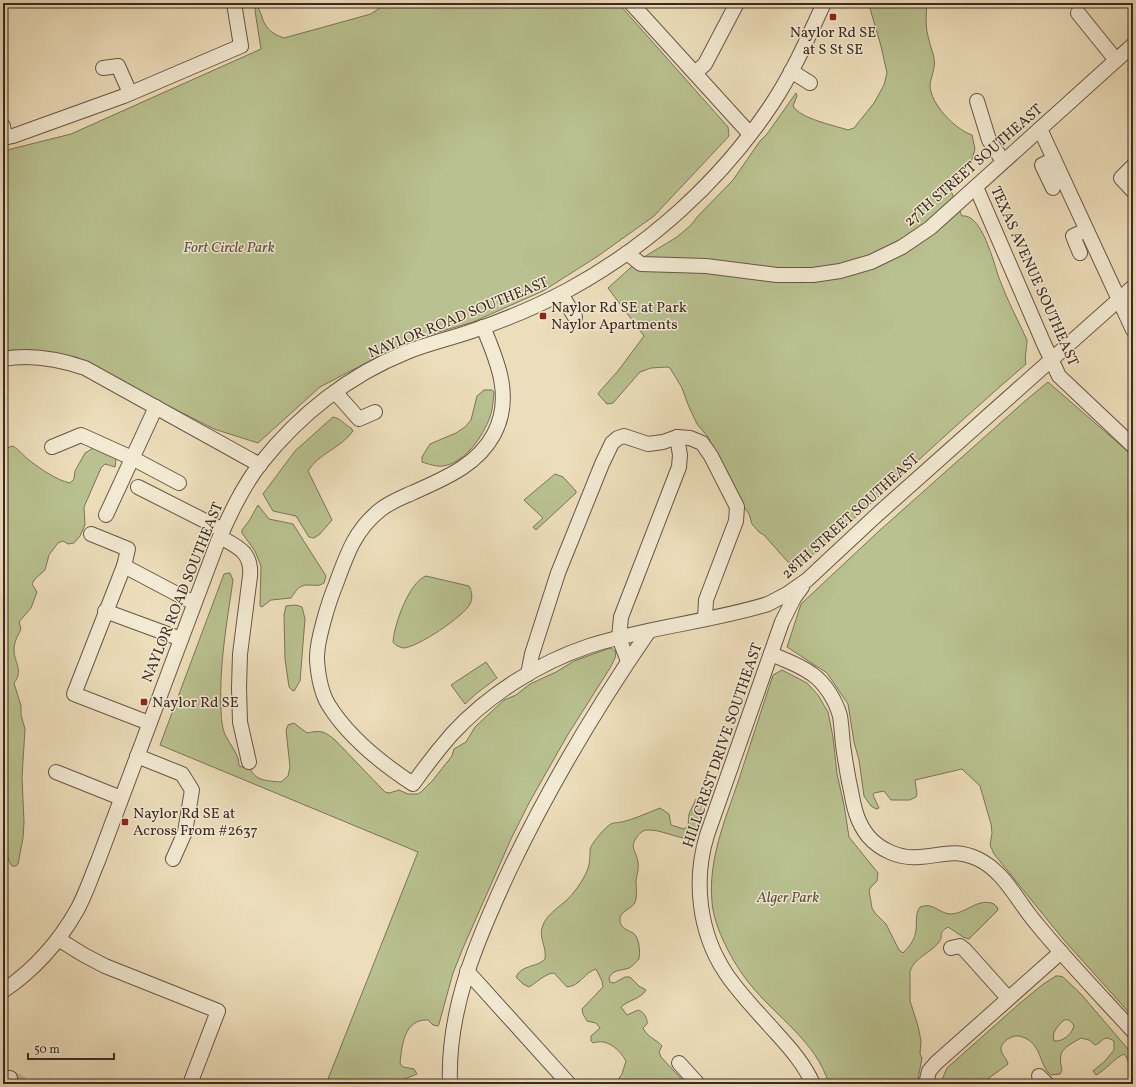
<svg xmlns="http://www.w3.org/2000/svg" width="1136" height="1087" font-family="Vollkorn,serif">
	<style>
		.green { fill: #b9c190; stroke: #7a7559; fill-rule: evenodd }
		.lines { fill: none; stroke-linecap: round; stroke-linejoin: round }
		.minor-tunnel { stroke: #caba9c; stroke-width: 14; stroke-dasharray: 14 7; stroke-linecap: butt }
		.minor-casing { stroke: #685648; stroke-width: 16 }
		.minor { stroke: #f3ead3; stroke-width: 14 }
		.poi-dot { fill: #8f2418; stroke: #f3ead3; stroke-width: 1.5 }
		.labels { text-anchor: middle; stroke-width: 3; stroke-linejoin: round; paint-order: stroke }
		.poi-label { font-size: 15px; fill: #3c2922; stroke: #f3ead3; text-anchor: start }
		.street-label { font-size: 15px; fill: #3c2922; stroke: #f3ead3 }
		.park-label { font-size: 15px; font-style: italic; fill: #5b4f3e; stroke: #f3ead3 }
	</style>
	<rect width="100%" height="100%" fill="#eddebb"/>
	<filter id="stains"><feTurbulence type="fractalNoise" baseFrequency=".005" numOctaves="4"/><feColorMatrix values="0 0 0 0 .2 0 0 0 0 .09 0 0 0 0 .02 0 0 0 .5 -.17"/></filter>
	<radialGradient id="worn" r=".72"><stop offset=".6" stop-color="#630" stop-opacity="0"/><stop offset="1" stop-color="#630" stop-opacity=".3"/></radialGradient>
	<!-- green -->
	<g class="green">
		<path d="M387,3H618L728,127L729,136L654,216L598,256L543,291L473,322L408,341L320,387L258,443L214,429L157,400L118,378L76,357L11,350L3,352V151L71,134L261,49L255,11L256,6C262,11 261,18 265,24C269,32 276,35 284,38L371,14Z"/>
		<path d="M869,3H927C926,16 925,27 929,40C930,46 933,52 934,58C936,67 931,76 930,85C930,104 956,130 972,135L975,149L971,163L958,175L950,189L962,216C982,213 994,264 999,278C1007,300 1018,320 1027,340C1027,348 1024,358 1026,364C948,431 874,503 795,570L764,535L759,532L752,524L749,514L739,500L708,437L697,424L689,407L682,388L670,368L667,367L651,368L640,372L613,403L607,404L598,394L600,391L618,371L644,336L608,288L639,260L677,237L691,225L698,216L733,180L760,141L767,134L796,93L797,96L793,106C801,119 833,125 848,130L854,128L874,103L884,85L887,73L881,46L871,12Z"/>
		<path d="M1048,382L1133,456V1017L1063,939L994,854L990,845L992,833L991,824L980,786L962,769L915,780L917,794L916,797L910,800H891L884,791L874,793L873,795L879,808L876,809L871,806L864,796L859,760L854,742L848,704L827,673L787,647L801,604L879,531L1025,401Z"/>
		<path d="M484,390H492L494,392C493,400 493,409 490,417C483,436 465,463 443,466C437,467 428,464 422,462V457L430,444L456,433L465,427L471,420L477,396Z"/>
		<path d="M333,417C340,418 345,425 351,428L353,431C341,448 318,454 308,471L332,520L320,534L314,538L309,537L296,516L273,511L263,494L295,451Z"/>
		<path d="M105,441L116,460L115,467L105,464L101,468L84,507L85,525L80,536L74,543L68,544L63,541L58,543L49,555L45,570L35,579L32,584L37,592L31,608L19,622L21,629C18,636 14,641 14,650C14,662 24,671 14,683L21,706V715L25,729L22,777L24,822L23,838L18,864L16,866H12C4,857 4,832 3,820V449L13,446C19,450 24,456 30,461C41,469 56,480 70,483L74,479L75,471L85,453Z"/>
		<path d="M555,474L563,477L576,491V493L536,530L533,527L543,518L524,500Z"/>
		<path d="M258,505L269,519L293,524L326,576L324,583C317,588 310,583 302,586C297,588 294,594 291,598L271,600L262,607L260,606L261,566L255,551L242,533V530L249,521Z"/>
		<path d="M228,573H230L233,580C227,622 219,665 221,708C221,717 222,731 227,738C232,748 239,754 239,766L242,767H250C253,781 269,781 281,782L288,776L290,767L286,730L288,725L294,723L307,733C321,730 324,731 335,740L385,792L389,793L399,790L408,794H418L421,792L433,780L452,756L454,749L466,742L475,727L504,700L516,695L530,684L556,672L574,661L607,649L611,648L616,652L615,658L610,668L567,736L529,803L511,839L463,948L453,973L439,1024L438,1026L433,1025L428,1020C404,1019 402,1045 400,1063L403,1067L414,1069L417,1074L402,1080L397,1084H326L418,852L160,745L224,574Z"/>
		<path d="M426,576L469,586C472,592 473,598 470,604C464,616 417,648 403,648C399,647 395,645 393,642C394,625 409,582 426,576Z"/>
		<path d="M296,605L302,607L305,619L302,656L300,681L294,691H293L289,687L285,659L284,615L286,606Z"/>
		<path d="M486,662L497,678L477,693L465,704L451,685Z"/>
		<path d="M782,670L807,683L818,695L828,712L833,737L837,774L844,805L849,837L878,873L877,881L871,887L869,890L872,908L875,913L886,924L899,950L903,953C910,946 915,939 916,930C917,922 915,914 920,907C934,902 938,913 950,914C966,914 978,897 994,904L998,908L997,911L969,939L963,937L948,927C937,934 944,935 939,942C931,953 915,957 910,971V1001L918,1026L921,1041L920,1054L922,1058L917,1084H829C816,1041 776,1017 749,983C733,963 714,928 712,902C708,860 725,820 738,782C750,746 761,711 773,675Z"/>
		<path d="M696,799H698L705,806L704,812L694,837L692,839C678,839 660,829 647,830C643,830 639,834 637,837C629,848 636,850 638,862C639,868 637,874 636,880C636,886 637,892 636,899C635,910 618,909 620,922C622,929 628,930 633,933C640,938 640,952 639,959C636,962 633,966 629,968C621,971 613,969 609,978L610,982L614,983L625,977H630L639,986L646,990C641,999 628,1000 621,1007L627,1015L638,1010C643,1011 648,1018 647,1024L643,1028C647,1037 656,1039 662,1046L659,1052L661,1057L686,1084H615L622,1074L626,1061C619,1049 607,1038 593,1043L591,1041V1036L600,1028L596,1023L587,1021L583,1014L582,1009L603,987L602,981L596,969C585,972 580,986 567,987L554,973C546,973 536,983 529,987L523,984L516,977C522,964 537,968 545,959C547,948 539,938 542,928C546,912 565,905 574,892C579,886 584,878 587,871C590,864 590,857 590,850C590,845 603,830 608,826C612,822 617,823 622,822C635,819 647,813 660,808L669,814L671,825L684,829L688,826L689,814Z"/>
		<path d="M1056,976H1059L1063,977L1081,994L1133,1055V1072C1128,1066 1129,1059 1124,1054C1113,1059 1107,1069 1096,1075L1093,1071L1105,1061L1114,1050V1041C1102,1034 1104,1042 1095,1045L1089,1040L1081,1038C1064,1048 1057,1050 1062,1070L1060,1074L1051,1075C1038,1064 1043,1047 1025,1038C1021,1036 1016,1035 1012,1037C1006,1039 998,1046 1002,1053C1004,1057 1007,1059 1008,1064L981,1084H940L947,1068L1019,1004L1042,985ZM1064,1020C1069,1019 1071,1021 1074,1026C1072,1034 1063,1042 1054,1041C1051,1032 1058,1026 1064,1020Z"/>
	</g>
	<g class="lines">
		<!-- minor-tunnel -->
		<path class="minor-tunnel" d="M10,1078L24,1084"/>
		<defs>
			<g id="minor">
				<path d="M631,3L750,134"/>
				<path d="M1078,13L1116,60"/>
				<path d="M103,68L118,66L130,93"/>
				<path d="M791,71L810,83"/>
				<path d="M695,73L705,64L737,3"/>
				<path d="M977,101L989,140L1003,161"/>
				<path d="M3,126L5,138"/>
				<path d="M1040,129L1133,330"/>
				<path d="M3,138L13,136L124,96L241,46L234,3"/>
				<path d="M1133,166L1121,178L1133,191"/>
				<path d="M976,187L1044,344L1059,376L1133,446"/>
				<path d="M1053,188L1042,165L1054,159"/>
				<path d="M627,253L641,264L706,266L777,275H813L840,271L871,262L902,247L930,228L1133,45"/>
				<path d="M1080,253L1073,236L1086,230"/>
				<path d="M561,294L575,317"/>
				<path d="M483,327C498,362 513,398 494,434C477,466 443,479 412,493C401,498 390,502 380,510C355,530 347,554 336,584C329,601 316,642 317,660C318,674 321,692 328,704C348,737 381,763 413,784C425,767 438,750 452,734C488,695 538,663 589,646C647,627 710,622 768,604L787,594L807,580L879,513L1133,287"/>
				<path d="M3,359C30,354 59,359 85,368L260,465"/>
				<path d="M335,392L359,419L375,412"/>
				<path d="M52,447L81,435L132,458L179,483"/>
				<path d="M138,487L223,530"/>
				<path d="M106,515L156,407"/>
				<path d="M91,534L128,549L124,566"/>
				<path d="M220,537C238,547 252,552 250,576L240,654L239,688L240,722L249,762"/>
				<path d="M802,587L794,598L782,622L707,835C693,881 699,932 725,972C738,992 755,1009 770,1026C786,1044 803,1061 813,1084"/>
				<path d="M105,611L181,639"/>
				<path d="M771,654C785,660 800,665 812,674C825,683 836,701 840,716C842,728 842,741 844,752C846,765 848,778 851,791C854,808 857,822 868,836C880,850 900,859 919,857C942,856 954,848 978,859C1004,871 1018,902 1036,923C1067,961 1101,996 1133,1031"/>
				<path d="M628,661L619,638L621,617L679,467L680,455L677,437"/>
				<path d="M528,674L532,654L558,573L602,464L612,443L618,438L624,436L648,444L663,442L677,437L690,438L702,443L711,456L737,507L736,521L706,600L705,619"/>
				<path d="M149,723L74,694L124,566L194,603"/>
				<path d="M137,756L182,774L192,790L185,832L173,859"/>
				<path d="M56,772L121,798"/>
				<path d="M58,939L84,955L105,966L218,1011L190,1084"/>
				<path d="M951,948L960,946L965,950L1008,998"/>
				<path d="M467,971L569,1084"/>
				<path d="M3,991C34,970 59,942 77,910C86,894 91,877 98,861L218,541C230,514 243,486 261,463C299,415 349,375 407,352C429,343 453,338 475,330C507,319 538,306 568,290C649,246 721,181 772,104C793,72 808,38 824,3"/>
				<path d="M679,1063L698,1084"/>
				<path d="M1039,1076L1047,1084"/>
				<path d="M3,1078H10"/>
				<path d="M450,1084C447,1008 478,938 509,871C549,787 596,708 649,631"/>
				<path d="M926,1084L929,1071L936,1063L1061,952"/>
			</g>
		</defs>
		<!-- minor casing -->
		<use href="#minor" class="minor-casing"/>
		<!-- minor -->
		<use href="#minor" class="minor"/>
	</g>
	<!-- markers -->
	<g class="poi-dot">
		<rect x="829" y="13" width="8" height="8" rx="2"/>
		<rect x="539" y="312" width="8" height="8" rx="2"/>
		<rect x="140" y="698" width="8" height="8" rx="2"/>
		<rect x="121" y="818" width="8" height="8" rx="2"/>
	</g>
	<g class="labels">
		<!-- poi labels -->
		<g class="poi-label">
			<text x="833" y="37" text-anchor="middle">Naylor Rd SE<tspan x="833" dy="17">at S St SE</tspan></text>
			<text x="551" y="312">Naylor Rd SE at Park<tspan x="551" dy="17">Naylor Apartments</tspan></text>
			<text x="152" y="707">Naylor Rd SE</text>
			<text x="133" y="818">Naylor Rd SE at<tspan x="133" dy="17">Across From #2637</tspan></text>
		</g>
		<!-- street labels -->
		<g class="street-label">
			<text transform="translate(973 165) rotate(-41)" y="5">27TH STREET SOUTHEAST</text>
			<text transform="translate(1035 276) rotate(66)" y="5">TEXAS AVENUE SOUTHEAST</text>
			<text transform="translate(458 317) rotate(-22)" y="5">NAYLOR ROAD SOUTHEAST</text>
			<text transform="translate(850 516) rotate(-42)" y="5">28TH STREET SOUTHEAST</text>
			<text transform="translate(182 592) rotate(-68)" y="5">NAYLOR ROAD SOUTHEAST</text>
			<text transform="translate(722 745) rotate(-71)" y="5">HILLCREST DRIVE SOUTHEAST</text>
		</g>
		<!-- park labels -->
		<g class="park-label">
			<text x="229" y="252">Fort Circle Park</text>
			<text x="788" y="902">Alger Park</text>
		</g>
	</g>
	<!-- margin -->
	<rect width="1136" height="1087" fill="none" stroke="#eddebb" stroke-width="16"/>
	<rect x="4" y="4" width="1128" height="1079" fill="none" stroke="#3c2922" stroke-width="2"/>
	<rect x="8" y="8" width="1120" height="1071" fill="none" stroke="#3c2922"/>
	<!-- scale -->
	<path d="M28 1053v6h86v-6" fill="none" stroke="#3c2922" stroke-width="2"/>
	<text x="34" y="1053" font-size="12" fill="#3c2922" stroke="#f3ead3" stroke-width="3" paint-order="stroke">50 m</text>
	<rect width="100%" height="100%" filter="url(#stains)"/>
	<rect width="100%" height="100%" fill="url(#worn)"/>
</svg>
